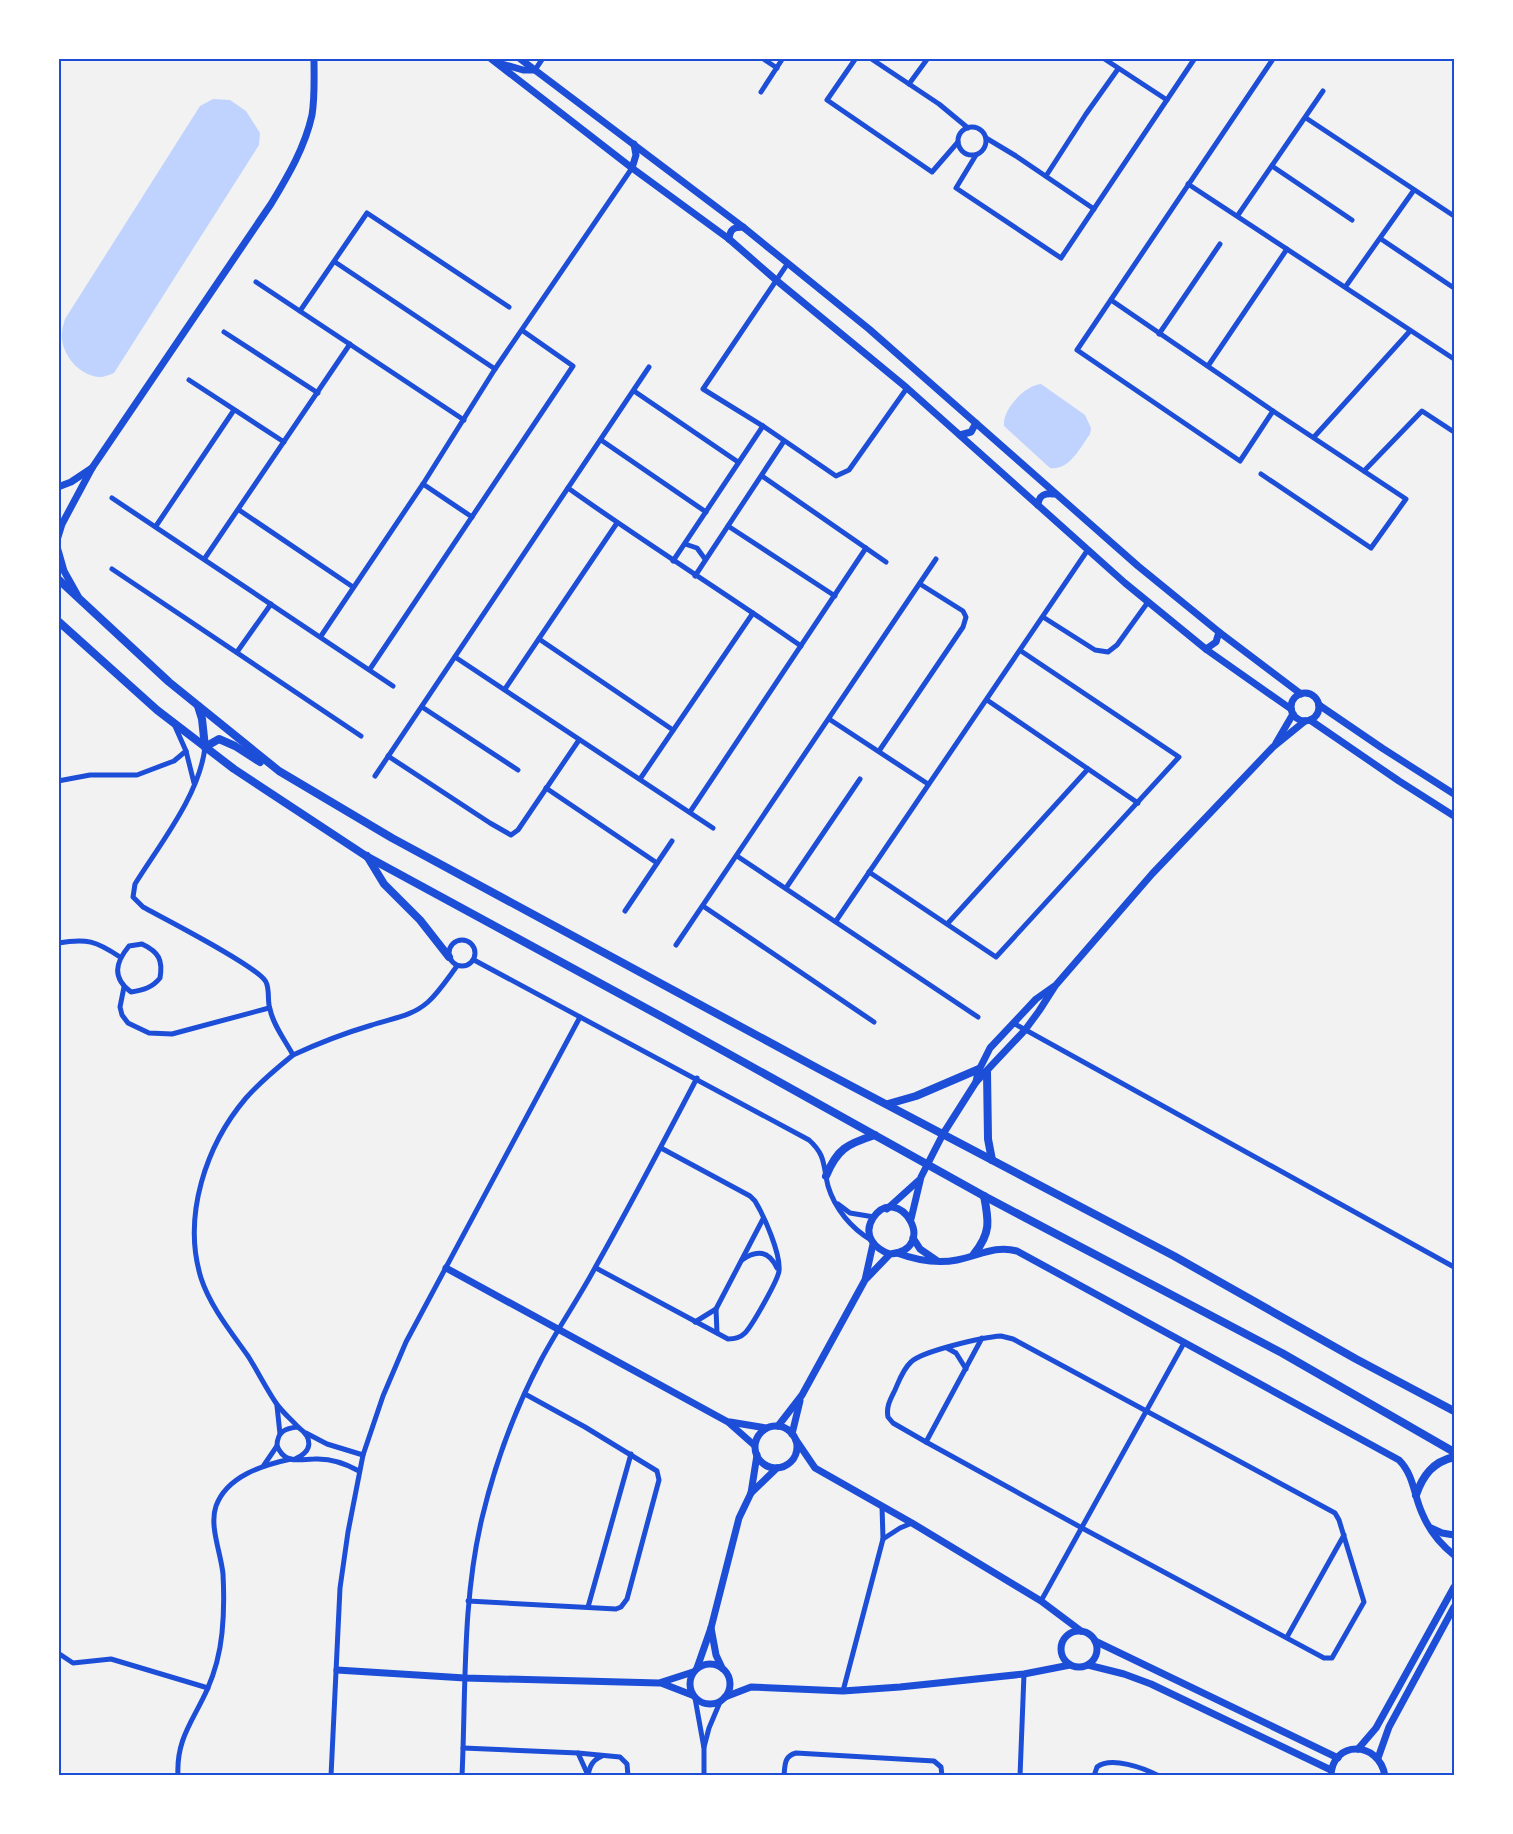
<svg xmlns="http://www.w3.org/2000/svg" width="1513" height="1834" font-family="Inter,sans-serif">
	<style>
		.water { fill: #bfd3fe }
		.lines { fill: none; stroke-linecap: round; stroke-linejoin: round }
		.minor { stroke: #1d4ed8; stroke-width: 5 }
		.tertiary { stroke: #1d4ed8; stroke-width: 7 }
		.primary { stroke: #1d4ed8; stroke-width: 8 }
		.neatline { fill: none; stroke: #1d4ed8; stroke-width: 2 }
	</style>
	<rect width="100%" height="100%" fill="#f2f2f2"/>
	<!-- water -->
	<g class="water">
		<path d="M213,99L230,100L246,111L260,133L259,145L114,373C109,375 104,377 100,377C79,376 60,353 62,333C62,328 64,323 65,319L200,106Z"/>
		<path d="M1041,384L1085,415L1091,428L1090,434C1080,448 1069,471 1050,468L1004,426C1002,410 1025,385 1041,384Z"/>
	</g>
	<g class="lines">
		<!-- minor -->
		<g class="minor">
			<path d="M762,58L777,68"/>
			<path d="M856,58L827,100L932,172L958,142"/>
			<path d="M870,58L939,104L968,128"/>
			<path d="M1103,58L1167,100"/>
			<path d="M535,70L543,58"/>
			<path d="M909,84L928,58"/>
			<path d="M761,92L783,58"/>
			<path d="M1306,118L1454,216"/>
			<circle cx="972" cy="141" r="14"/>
			<path d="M986,138L1016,156L1094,209"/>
			<path d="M976,155L956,188L1061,258L1195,58"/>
			<path d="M1272,166L1352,220"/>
			<path d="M1046,176L1086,114L1118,69"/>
			<path d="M1188,184L1454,359"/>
			<path d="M1238,215L1323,91"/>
			<path d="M1381,239L1454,288"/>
			<path d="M335,262L495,369"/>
			<path d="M788,263L703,389L763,426L836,476L849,470L907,388"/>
			<path d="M256,282L464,420"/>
			<path d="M1346,286L1414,190"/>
			<path d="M1111,300L1273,411L1406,499L1371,548L1261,474"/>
			<path d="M300,311L367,213L509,307"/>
			<path d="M224,332L318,393"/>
			<path d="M1159,334L1220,244"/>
			<path d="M1208,366L1287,249"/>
			<path d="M189,380L284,442"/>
			<path d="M634,391L738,462"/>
			<path d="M1273,411L1240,461L1077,350L1273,59"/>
			<path d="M1314,437L1410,331"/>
			<path d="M601,440L706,512"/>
			<path d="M1364,471L1422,411L1454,432"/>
			<path d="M762,476L886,562"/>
			<path d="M423,484L472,517"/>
			<path d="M568,488C645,543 724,592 801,646"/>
			<path d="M112,498L393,686"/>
			<path d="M239,510L353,587"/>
			<path d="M156,526L234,410"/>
			<path d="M728,526L835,596"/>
			<path d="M685,544L697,548L705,559"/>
			<path d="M205,558L350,344"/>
			<path d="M673,561L763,426"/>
			<path d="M112,569L361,736"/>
			<path d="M695,576L784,441"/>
			<path d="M1043,617L1095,650L1108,652L1117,645L1148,602"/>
			<path d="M321,636L423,484L495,369L632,168"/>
			<path d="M539,639L673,730"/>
			<path d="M237,652L271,604"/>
			<path d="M455,657L713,828"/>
			<path d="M370,669L573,366L523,331"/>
			<path d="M505,689L617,523"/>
			<path d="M987,700L1138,803"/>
			<path d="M422,707L518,770"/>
			<path d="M829,719L928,784"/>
			<path d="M174,724L186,751L194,783"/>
			<path d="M205,747C200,794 160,844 135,884L133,897L143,907C163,918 259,967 266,982C270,990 267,1001 270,1009C273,1025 285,1040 293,1055C277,1068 260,1082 246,1098C206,1145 182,1216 201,1278C210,1306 231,1332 248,1356C258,1372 266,1388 276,1403C282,1412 291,1419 298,1427"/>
			<path d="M879,751L963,627L966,617L963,611L920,584"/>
			<path d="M388,756L490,823L511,835L518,830L579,740"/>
			<path d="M375,776L649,367"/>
			<path d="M640,779L753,613"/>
			<path d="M58,781L90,775H137L174,761L186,751"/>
			<path d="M546,788L657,863"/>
			<path d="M690,812L866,548"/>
			<path d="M737,856L978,1017"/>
			<path d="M869,872L996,957L1179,757L1021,651"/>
			<path d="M786,888L860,779"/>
			<path d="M703,906L874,1022"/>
			<path d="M625,911L672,841"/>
			<path d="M836,921L1087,551"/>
			<path d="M948,923L1088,769"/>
			<circle cx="462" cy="953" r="13"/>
			<path d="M58,943C87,938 96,941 120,957"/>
			<path d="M142,944C159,952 163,960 160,978C152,988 143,990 131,992C112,978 115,963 129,946Z"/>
			<path d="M676,945L936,559"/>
			<path d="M474,960L809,1140C826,1155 823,1166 828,1186C835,1209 851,1228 871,1240"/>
			<path d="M124,987L120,1007L122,1015L128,1023L149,1033L172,1034L269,1008"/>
			<path d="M1013,1023L1454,1267"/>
			<path d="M293,1055C319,1043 345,1033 372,1025C392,1018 411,1017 428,1002C439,992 448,978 457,966"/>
			<path d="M838,1204L850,1213L874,1217"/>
			<path d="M742,1260C757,1249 769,1251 777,1268"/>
			<path d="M596,1268L728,1339C735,1339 740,1338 745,1333C752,1326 778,1280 779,1271C781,1254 764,1216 755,1201L750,1196L661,1148"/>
			<path d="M716,1309L717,1333"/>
			<path d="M695,1322L716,1309L763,1219"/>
			<path d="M1001,1336L1013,1339L1335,1513L1339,1520L1364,1602L1332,1658H1324L1082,1528L926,1442L893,1423L888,1417C886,1407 890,1400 895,1390C899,1381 903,1369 911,1362C922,1351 984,1337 1001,1336Z"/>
			<path d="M947,1348L956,1353L966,1369"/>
			<path d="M277,1406L280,1434"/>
			<path d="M306,1433L327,1444L363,1455"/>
			<path d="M926,1442L982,1338"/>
			<path d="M295,1459C313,1451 313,1438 298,1427C285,1428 277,1432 277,1446C280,1452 283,1457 290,1459C297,1461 307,1459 314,1459C331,1458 345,1463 359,1471"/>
			<path d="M264,1465L277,1446"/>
			<path d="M883,1539L900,1528L912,1523"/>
			<path d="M468,1601L616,1609L621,1607L627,1599L659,1480L657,1471L585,1427L525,1394"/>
			<path d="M1041,1601L1184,1343"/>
			<path d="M588,1607L631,1454"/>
			<path d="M1287,1637L1344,1535"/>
			<path d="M58,1653L73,1663L111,1659L208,1688"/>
			<path d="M843,1691L883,1539L882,1506"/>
			<path d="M695,1698L704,1748V1776"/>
			<path d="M704,1747L709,1728L720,1702"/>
			<path d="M463,1748L578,1753L620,1757L627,1764L628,1776"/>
			<path d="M578,1753L587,1773"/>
			<path d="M588,1775C590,1765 593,1760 602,1756"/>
			<path d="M178,1776C176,1739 193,1721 207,1690C215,1672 220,1653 222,1633C224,1614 224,1593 223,1574C221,1553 209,1526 216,1506C227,1476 263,1465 291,1459"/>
			<path d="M331,1776L340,1588L348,1532L363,1455L383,1396L406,1342L580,1017"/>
			<path d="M462,1776C466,1689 462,1602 482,1518C495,1464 515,1409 541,1360C558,1328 579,1298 596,1266C631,1204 664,1141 697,1078"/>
			<path d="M784,1776C785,1765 784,1756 796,1753L934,1761L941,1767L942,1776"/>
			<path d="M1020,1776L1024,1674"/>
			<path d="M1094,1776L1097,1767C1111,1756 1144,1768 1159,1776"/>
		</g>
		<!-- tertiary -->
		<g class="tertiary">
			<path d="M490,58L632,168L729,239L776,280L907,388L1125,583L1207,650L1291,709"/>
			<path d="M519,58L743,227L869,329L1138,566L1219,632L1301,694"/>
			<path d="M502,64L523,70H535"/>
			<path d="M632,168L636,155L634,144"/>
			<path d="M729,239C730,229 734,227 743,227"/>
			<path d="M960,435L971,432L976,423"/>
			<path d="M58,487L71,482L92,468"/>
			<path d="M1038,505C1039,495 1045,493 1053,494"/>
			<path d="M58,537L62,524L92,468L271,204C288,176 305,147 312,115C315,97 314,77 314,58"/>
			<path d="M58,550L64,571L78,596"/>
			<path d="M1206,649L1216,642L1219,632"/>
			<circle cx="1305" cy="707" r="14"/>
			<path d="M1319,705L1382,748L1454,794"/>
			<path d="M1310,720L1399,781L1454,816"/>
			<path d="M1276,743L1293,714"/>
			<path d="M976,1082L1025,1030L1039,1011L1055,986L1152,874L1273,747L1305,721"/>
			<path d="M887,1209L918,1181"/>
			<path d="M911,1219L921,1177L943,1134L976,1082L978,1072L990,1048L1036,999L1053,987"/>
			<path d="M913,1238L920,1249L936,1260"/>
			<path d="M897,1253C916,1260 937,1264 957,1260C979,1256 994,1245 1017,1251L1399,1460C1414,1475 1414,1496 1422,1513C1429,1530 1440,1544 1454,1555"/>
			<path d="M446,1268L728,1422L754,1445"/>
			<path d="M867,1278L890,1254C941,1249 898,1181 873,1218C862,1235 875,1249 890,1254"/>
			<path d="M730,1422L766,1428"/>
			<path d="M778,1426L802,1395L865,1280L873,1244"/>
			<circle cx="776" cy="1447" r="21"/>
			<path d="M792,1434L800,1401"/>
			<path d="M796,1440L815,1468L912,1523L1041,1601L1081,1631"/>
			<path d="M751,1493L777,1468"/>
			<path d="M1431,1528L1442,1533L1454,1535"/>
			<path d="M711,1628L716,1655L722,1668"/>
			<circle cx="1079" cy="1649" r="18"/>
			<path d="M1095,1641L1338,1758"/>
			<circle cx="710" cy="1684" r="20"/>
			<path d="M1088,1665L1124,1674L1151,1684L1331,1770"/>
			<path d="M697,1668L711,1628L739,1518L751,1493L757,1455"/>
			<path d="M337,1670L465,1678L659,1683L693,1672"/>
			<path d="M661,1683L692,1695"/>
			<path d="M725,1697L751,1687L843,1691L900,1687L1024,1674L1070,1665"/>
			<path d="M1358,1749L1376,1728L1454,1587"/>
			<path d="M1378,1758L1389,1727L1454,1607"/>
			<path d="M1331,1776C1332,1740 1379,1740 1385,1776"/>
		</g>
		<!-- primary -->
		<g class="primary">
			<path d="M58,579L169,682L279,771L392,838L819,1069L1174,1256L1356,1359L1454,1411"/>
			<path d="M58,621L157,710L234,769L366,856L666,1019L984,1196L1282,1353L1454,1452"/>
			<path d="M198,706L202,719L205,747"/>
			<path d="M205,747L219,739L235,746L260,762"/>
			<path d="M367,856L384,884L420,920L449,957"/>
			<path d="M987,1072L988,1139L992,1160"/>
			<path d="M888,1104L916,1096L979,1069"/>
			<path d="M826,1176C837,1149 847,1144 875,1135"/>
			<path d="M974,1254C991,1233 989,1221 984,1196"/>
			<path d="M1416,1495C1423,1475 1433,1462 1454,1457"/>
		</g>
	</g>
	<!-- border -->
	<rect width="1513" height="1834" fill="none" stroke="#ffffff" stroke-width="120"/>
	<rect x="60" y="60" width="1393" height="1714" class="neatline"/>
</svg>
